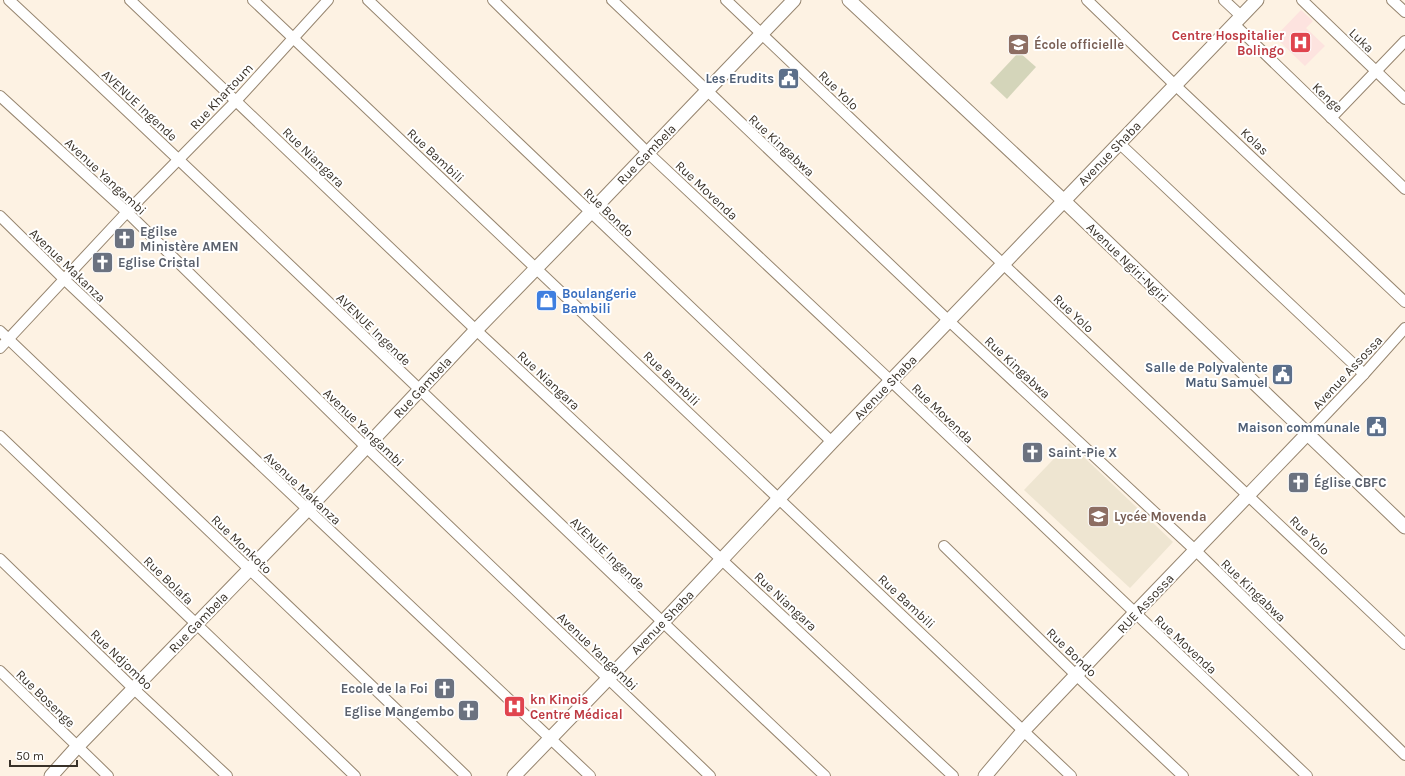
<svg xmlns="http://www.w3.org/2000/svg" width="1405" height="776" font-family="Karla,sans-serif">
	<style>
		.education { fill: #eee5d1 }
		.medical { fill: #fde3df }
		.green { fill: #d4d5ba }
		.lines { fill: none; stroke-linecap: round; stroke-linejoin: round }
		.minor-casing { stroke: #96856f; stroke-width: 12 }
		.tertiary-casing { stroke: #96856f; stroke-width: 15 }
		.minor { stroke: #fff; stroke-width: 10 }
		.tertiary { stroke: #fff; stroke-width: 13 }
		.labels { text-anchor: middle; stroke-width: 4; stroke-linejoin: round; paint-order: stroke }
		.health-label { font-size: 13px; font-weight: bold; fill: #be3a42; stroke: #fff; text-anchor: end }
		.street-label { font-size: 13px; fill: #383128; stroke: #fff }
		.education-label { font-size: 13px; font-weight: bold; fill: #785e54; stroke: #fff; text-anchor: start }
		.service-label { font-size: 13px; font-weight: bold; fill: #4e5e75; stroke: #fff; text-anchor: end }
		.worship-label { font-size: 13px; font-weight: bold; fill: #5b616d; stroke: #fff; text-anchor: start }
		.shop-label { font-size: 13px; font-weight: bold; fill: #366cbe; stroke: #fff; text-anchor: start }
	</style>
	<rect width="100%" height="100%" fill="#fdf2e3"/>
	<!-- education -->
	<path class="education" d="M1069,443L1173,542L1130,588L1024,490Z"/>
	<!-- medical -->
	<path class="medical" d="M1301,10L1313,21L1306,28L1325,46L1305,66L1275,37Z"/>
	<!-- green -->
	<path class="green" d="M1019,52L1036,67L1007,99L990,83Z"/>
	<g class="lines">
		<defs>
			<g id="minor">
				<path d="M9,0C284,256 552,519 825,776"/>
				<path d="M130,0L476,330L953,776"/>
				<path d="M253,0L1071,776"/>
				<path d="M368,0L832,442"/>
				<path d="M493,0L647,152L891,381L1307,776"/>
				<path d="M612,0L949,321L1195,550L1405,755"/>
				<path d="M726,0L1003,264L1405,644"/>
				<path d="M1087,0L1175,85L1405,302"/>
				<path d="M1224,0L1241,16"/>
				<path d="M1302,0L1405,99"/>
				<path d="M1392,0L1405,12"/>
				<path d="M1234,24L1405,189"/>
				<path d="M0,96L127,212L366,447L710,776"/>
				<path d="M1331,118L1405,41"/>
				<path d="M1119,143L1364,374"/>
				<path d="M0,216L65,280L590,776"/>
				<path d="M0,331L466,776"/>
				<path d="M0,348L127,212L236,101L328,0"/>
				<path d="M1308,433L1364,374L1405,328"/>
				<path d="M0,436L355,776"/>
				<path d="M944,546L1077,676L1183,776"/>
				<path d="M0,559L134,689L227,776"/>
				<path d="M0,671L108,776"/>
			</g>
			<g id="tertiary">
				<path d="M849,0L1063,200L1405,527"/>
				<path d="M51,776L77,747L307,510L476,330L591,212L794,0"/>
				<path d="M514,776L662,623L832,442L1257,0"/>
				<path d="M985,776L1024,730L1135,613L1308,433"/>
			</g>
		</defs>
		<!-- minor casing -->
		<use href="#minor" class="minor-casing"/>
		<!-- tertiary casing -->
		<use href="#tertiary" class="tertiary-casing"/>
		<!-- minor -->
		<use href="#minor" class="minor"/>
		<!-- tertiary -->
		<use href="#tertiary" class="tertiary"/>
	</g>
	<!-- icons -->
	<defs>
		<symbol id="hospital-square" viewBox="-11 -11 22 22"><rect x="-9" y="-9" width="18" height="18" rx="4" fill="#e0444e" stroke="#fff"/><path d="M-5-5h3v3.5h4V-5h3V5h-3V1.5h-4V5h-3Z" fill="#fff"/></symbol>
		<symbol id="school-square" viewBox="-11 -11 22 22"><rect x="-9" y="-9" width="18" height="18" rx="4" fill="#8d6e63" stroke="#fff"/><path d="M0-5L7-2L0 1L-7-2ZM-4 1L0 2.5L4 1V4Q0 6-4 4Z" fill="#fff"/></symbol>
		<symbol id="civic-square" viewBox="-11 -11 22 22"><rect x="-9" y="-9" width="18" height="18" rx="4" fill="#5c6f8a" stroke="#fff"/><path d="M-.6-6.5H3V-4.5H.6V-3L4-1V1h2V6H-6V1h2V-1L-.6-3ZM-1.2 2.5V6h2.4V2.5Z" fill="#fff"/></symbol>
		<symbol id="church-square" viewBox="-11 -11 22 22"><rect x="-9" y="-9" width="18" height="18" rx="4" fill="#6b7280" stroke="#fff"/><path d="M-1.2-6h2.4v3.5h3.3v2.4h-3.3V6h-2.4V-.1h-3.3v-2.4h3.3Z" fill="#fff"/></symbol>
		<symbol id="shop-square" viewBox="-11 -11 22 22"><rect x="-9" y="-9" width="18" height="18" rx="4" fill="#3f7fe0" stroke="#fff"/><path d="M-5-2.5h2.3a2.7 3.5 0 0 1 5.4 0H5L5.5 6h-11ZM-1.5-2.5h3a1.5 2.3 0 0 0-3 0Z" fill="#fff"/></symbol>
	</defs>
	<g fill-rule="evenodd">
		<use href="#hospital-square" x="1288" y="30" width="25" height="25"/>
		<use href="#school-square" x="1006" y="32" width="25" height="25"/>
		<use href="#civic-square" x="776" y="66" width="25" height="25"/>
		<use href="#church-square" x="112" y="226" width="25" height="25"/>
		<use href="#church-square" x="90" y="250" width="25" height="25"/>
		<use href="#shop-square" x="534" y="288" width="25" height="25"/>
		<use href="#civic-square" x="1270" y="362" width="25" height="25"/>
		<use href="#civic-square" x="1364" y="414" width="25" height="25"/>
		<use href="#church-square" x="1020" y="440" width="25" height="25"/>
		<use href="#church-square" x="1286" y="470" width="25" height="25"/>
		<use href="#school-square" x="1086" y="504" width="25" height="25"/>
		<use href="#church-square" x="432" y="676" width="25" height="25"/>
		<use href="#hospital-square" x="502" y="694" width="25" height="25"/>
		<use href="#church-square" x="456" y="698" width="25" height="25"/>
	</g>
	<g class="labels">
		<!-- health labels -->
		<g class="health-label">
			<text x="1284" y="40">Centre Hospitalier<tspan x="1284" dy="15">Bolingo</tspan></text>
			<text x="530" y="704" text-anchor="start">kn Kinois<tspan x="530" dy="15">Centre Médical</tspan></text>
		</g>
		<!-- street labels -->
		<g class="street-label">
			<text transform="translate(1362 40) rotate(44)" y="5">Luka</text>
			<text transform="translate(839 90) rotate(44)" y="5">Rue Yolo</text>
			<text transform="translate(221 96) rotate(-47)" y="5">Rue Khartoum</text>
			<text transform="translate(1328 97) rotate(44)" y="5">Kenge</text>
			<text transform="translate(140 105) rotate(43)" y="5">AVENUE Ingende</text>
			<text transform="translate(1255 141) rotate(43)" y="5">Kolas</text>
			<text transform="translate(782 145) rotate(43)" y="5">Rue Kingabwa</text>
			<text transform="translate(1109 153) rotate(-46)" y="5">Avenue Shaba</text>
			<text transform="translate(646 154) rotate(-46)" y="5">Rue Gambela</text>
			<text transform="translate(436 155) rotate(43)" y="5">Rue Bambili</text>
			<text transform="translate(314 157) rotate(44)" y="5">Rue Niangara</text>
			<text transform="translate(106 176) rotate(43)" y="5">Avenue Yangambi</text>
			<text transform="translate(707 190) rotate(43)" y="5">Rue Movenda</text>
			<text transform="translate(609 212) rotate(44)" y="5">Rue Bondo</text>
			<text transform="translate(1128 262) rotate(44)" y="5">Avenue Ngiri-Ngiri</text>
			<text transform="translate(68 265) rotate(44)" y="5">Avenue Makanza</text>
			<text transform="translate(1074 313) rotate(43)" y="5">Rue Yolo</text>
			<text transform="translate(374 329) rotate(44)" y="5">AVENUE Ingende</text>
			<text transform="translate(1018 367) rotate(43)" y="5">Rue Kingabwa</text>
			<text transform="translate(1347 372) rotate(-47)" y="5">Avenue Assossa</text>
			<text transform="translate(672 378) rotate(44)" y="5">Rue Bambili</text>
			<text transform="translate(549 380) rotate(43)" y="5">Rue Niangara</text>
			<text transform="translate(422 387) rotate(-47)" y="5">Rue Gambela</text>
			<text transform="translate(885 387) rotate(-46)" y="5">Avenue Shaba</text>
			<text transform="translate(943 413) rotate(44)" y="5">Rue Movenda</text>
			<text transform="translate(364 427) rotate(44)" y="5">Avenue Yangambi</text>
			<text transform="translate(303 488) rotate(43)" y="5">Avenue Makanza</text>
			<text transform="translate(1310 535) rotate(44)" y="5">Rue Yolo</text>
			<text transform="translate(242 544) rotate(44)" y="5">Rue Monkoto</text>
			<text transform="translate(608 553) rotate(44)" y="5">AVENUE Ingende</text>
			<text transform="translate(169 580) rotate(44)" y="5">Rue Bolafa</text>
			<text transform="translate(1254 590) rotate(44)" y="5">Rue Kingabwa</text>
			<text transform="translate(786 601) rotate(43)" y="5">Rue Niangara</text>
			<text transform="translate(907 601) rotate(43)" y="5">Rue Bambili</text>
			<text transform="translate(1145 603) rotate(-47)" y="5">RUE Assossa</text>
			<text transform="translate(198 622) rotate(-46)" y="5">Rue Gambela</text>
			<text transform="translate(662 622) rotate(-46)" y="5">Avenue Shaba</text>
			<text transform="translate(1186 644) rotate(43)" y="5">Rue Movenda</text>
			<text transform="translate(598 651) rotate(44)" y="5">Avenue Yangambi</text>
			<text transform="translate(1072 652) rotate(44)" y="5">Rue Bondo</text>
			<text transform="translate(122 659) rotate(44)" y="5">Rue Ndjombo</text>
			<text transform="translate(46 698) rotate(44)" y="5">Rue Bosenge</text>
		</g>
		<!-- education labels -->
		<g class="education-label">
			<text x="1034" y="49">École officielle</text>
			<text x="1114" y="521">Lycée Movenda</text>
		</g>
		<!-- service labels -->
		<g class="service-label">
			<text x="774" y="83">Les Erudits</text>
			<text x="1268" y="372">Salle de Polyvalente<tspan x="1268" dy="15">Matu Samuel</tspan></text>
			<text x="1360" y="432">Maison communale</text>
		</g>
		<!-- worship labels -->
		<g class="worship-label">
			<text x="140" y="236">Egilse<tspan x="140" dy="15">Ministère AMEN</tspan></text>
			<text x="118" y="267">Eglise Cristal</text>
			<text x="1048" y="457">Saint-Pie X</text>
			<text x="1314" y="487">Église CBFC</text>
			<text x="428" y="693" text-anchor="end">Ecole de la Foi</text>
			<text x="454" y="716" text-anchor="end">Eglise Mangembo</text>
		</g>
		<!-- shop labels -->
		<g class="shop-label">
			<text x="562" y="298">Boulangerie<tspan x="562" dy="15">Bambili</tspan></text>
		</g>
	</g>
	<!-- scale -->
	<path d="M10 760v6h67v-6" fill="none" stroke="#383128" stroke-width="2"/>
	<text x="16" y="760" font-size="12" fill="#383128" stroke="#ffffff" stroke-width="3" paint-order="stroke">50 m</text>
</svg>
